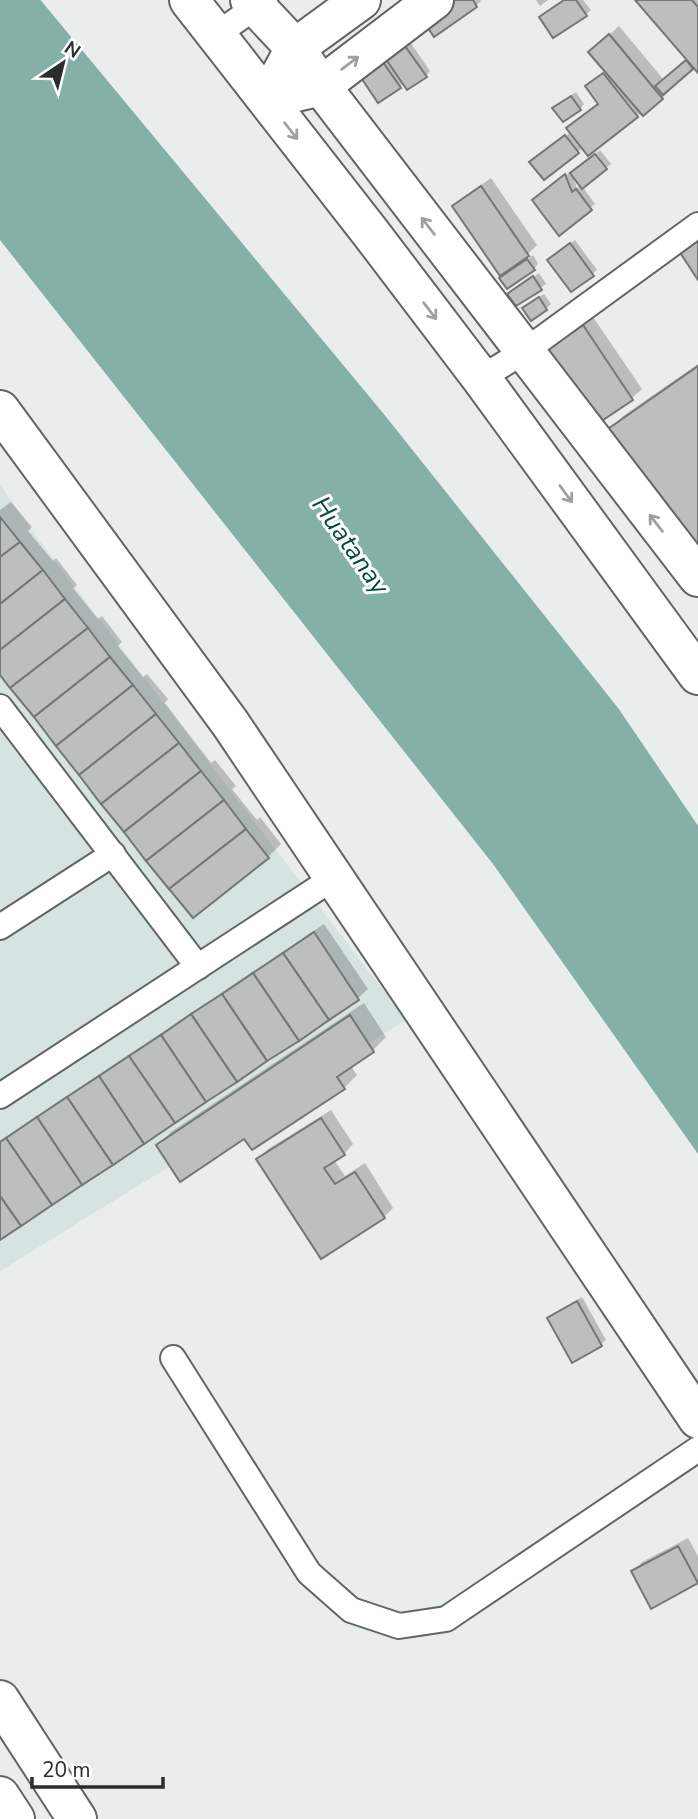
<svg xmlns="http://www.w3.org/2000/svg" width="698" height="1819" font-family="'Nunito Sans',sans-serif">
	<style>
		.built { fill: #d6e3e0 }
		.water { fill: #84b0a7 }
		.shadow { fill: #0003; fill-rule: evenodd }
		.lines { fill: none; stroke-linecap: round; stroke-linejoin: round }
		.river { stroke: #84b0a7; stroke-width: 79 }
		.building { fill: #bbbfbe; stroke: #737776; stroke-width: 2 }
		.lane-casing { stroke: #616564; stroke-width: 28 }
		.street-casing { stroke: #616564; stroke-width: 42 }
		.primary-casing { stroke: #616564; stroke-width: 42 }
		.highway-casing { stroke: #616564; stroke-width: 42 }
		.lane { stroke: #fff; stroke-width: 24 }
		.street { stroke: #fff; stroke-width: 38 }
		.primary { stroke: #fff; stroke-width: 38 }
		.highway { stroke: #fff; stroke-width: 38 }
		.oneway { stroke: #a0a0a0 }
		.labels { text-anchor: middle; stroke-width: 6; stroke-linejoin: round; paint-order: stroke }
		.water-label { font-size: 26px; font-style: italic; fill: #054940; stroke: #fff }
	</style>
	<rect width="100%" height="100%" fill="#e9edec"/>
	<!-- built -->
	<path class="built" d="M0,485L38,539L406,1020L0,1271Z"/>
	<!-- water -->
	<path class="water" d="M0,13L354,440L586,731L698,896V1154L493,864L0,240Z"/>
	<!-- shadow -->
	<g class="shadow">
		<path d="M446,0H480L481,1L476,6Z"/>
		<path d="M536,0H548L540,6Z"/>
		<path d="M564,0H583L591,10L586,15L541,17Z"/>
		<path d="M637,0H698V70L694,66L670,86L672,88L662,98L637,116L583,147L578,152L536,158L571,132L568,128L600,102L587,87L606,70L600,43L619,26L664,80L689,59Z"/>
		<path d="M406,36L430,71L426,76L404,82L400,87L358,70Z"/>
		<path d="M576,92L584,104L580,109L559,104Z"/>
		<path d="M600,150L611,164L582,186L595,204L559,233L538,196L571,171L572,174ZM572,174L582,185L577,188Z"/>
		<path d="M491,178L537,245L523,259L525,261L533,255L538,264L534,269L501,278L511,268L454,206L464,197Z"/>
		<path d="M575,240L597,270L592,274L554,256Z"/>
		<path d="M539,273L546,284L517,304L509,294Z"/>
		<path d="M544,294L551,304L546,309L529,303Z"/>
		<path d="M593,317L642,389L632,398L595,423L555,342Z"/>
		<path d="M698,364V550L607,432L623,416Z"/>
		<path d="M11,502L32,527L28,531L53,561L56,558L77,585L73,588L98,619L102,616L122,642L118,646L143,677L147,674L168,699L165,703L211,763L215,760L236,786L232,789L257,820L260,817L281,844L268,857L193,916L0,673V510Z"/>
		<path d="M324,924L368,989L358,998L0,1238V1141Z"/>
		<path d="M364,1003L386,1037L373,1050L351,1066L357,1075L344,1088L245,1137L158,1145L171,1132Z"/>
		<path d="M331,1110L353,1144L344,1154L334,1160L345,1176L365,1163L393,1208L384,1217L258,1159L268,1149Z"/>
		<path d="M582,1297L606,1340L601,1344L573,1361L549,1318L554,1313Z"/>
		<path d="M688,1538L698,1556V1581L651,1606L633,1572L642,1562Z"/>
	</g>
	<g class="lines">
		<!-- river -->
		<path class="river" d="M0,13L354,440L586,731L698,896"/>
	</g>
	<!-- building -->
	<g class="building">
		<path d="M446,0H473L477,7L434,37L421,17Z"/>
		<path d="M564,0H576L587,16L553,38L539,17Z"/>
		<path d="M635,0H692L698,7V73Z"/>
		<path d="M609,34L663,99L643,116L588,52Z"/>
		<path d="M400,39L427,77L407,90L381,52Z"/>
		<path d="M378,55L401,88L378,103L356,70Z"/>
		<path d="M686,60L693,69L663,95L655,86Z"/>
		<path d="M603,73L638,117L588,156L566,128L598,104L585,86Z"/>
		<path d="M571,96L581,110L563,122L552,108Z"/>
		<path d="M565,135L579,153L544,180L529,162Z"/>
		<path d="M595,154L607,169L582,189L570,173Z"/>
		<path d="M565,174L572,192L576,189L592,210L559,236L532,200Z"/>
		<path d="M481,186L529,256L500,276L452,206Z"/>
		<path d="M698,234V280L677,248Z"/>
		<path d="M570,243L594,276L571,292L547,260Z"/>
		<path d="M527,259L535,270L507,289L499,278Z"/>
		<path d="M533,276L542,290L516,306L507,294Z"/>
		<path d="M539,297L547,310L531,321L522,308Z"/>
		<path d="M583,325L633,400L594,426L543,352Z"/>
		<path d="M698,366V552L605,431Z"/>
		<path d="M0,517L20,542L0,557Z"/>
		<path d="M20,542L43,570L0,604V557Z"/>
		<path d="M43,570L65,599L0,650V604Z"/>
		<path d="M65,599L88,628L10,688L0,675V650Z"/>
		<path d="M88,628L110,657L34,717L10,688Z"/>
		<path d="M110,657L133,685L56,746L34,717Z"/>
		<path d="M133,685L156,714L79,775L56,746Z"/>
		<path d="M156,714L179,743L101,804L79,775Z"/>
		<path d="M179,743L201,771L124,832L101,804Z"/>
		<path d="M201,771L224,800L146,861L124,832Z"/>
		<path d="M224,800L246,829L169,889L146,861Z"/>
		<path d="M246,829L269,858L193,918L169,889Z"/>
		<path d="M314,932L359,1000L329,1020L283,953Z"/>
		<path d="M283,953L329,1020L299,1041L253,973Z"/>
		<path d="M253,973L299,1041L267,1061L222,994Z"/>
		<path d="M222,994L267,1061L237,1082L191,1014Z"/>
		<path d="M191,1014L237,1082L206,1102L161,1035Z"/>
		<path d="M350,1015L374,1052L337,1077L345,1089L252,1150L244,1139L180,1182L156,1145Z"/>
		<path d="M161,1035L206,1102L175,1123L129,1056Z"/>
		<path d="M129,1056L175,1123L144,1144L99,1076Z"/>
		<path d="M99,1076L144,1144L113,1165L67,1097Z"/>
		<path d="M67,1097L113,1165L82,1185L37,1117Z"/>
		<path d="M37,1117L82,1185L52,1205L6,1138Z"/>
		<path d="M321,1118L345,1155L324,1168L335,1184L355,1172L385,1218L321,1259L256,1159Z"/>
		<path d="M6,1138L52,1205L21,1226L0,1196V1142Z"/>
		<path d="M0,1196L21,1226L0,1240Z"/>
		<path d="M577,1301L602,1346L572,1363L547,1318Z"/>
		<path d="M678,1546L698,1583L651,1609L631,1571Z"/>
	</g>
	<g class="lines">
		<defs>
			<g id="lane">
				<path d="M216,35L265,0"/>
				<path d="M481,378L525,351L698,225"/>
				<path d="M0,707L198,967"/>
				<path d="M0,927L113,854"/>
				<path d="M0,1096L335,877"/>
				<path d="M173,1358L309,1573L351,1610L399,1626L446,1619L698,1449"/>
			</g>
			<g id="street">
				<path d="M280,76L295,48L361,0"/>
				<path d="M267,99L321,86L434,0"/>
				<path d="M0,410L230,723L698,1419"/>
				<path d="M0,1700L77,1819"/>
			</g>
			<g id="primary">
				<path d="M189,0L370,232L481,378L698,675"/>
				<path d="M250,0L295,48L321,86L698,577"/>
			</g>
			<path id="highway" d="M0,1796L15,1819"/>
		</defs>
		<!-- lane casing -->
		<use href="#lane" class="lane-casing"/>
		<!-- street casing -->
		<use href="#street" class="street-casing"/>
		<!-- primary casing -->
		<use href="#primary" class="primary-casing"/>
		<!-- highway casing -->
		<use href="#highway" class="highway-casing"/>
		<!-- lane -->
		<use href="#lane" class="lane"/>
		<!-- street -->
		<use href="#street" class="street"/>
		<!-- primary -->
		<use href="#primary" class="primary"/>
		<!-- highway -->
		<use href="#highway" class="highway"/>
	</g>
	<!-- one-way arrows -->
	<defs><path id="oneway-shaft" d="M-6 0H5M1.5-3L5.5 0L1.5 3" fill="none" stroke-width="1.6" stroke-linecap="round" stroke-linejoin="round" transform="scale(1.75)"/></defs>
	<g class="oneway">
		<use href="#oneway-shaft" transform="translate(350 63) rotate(-37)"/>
		<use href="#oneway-shaft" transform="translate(291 131) rotate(52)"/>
		<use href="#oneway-shaft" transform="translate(428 226) rotate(-128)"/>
		<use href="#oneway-shaft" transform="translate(430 311) rotate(53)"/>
		<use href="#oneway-shaft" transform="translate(566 494) rotate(54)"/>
		<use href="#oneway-shaft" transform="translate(656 523) rotate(-128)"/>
	</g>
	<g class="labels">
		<!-- water labels -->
		<g class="water-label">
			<text transform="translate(351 545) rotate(55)" y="9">Huatanay</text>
		</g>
	</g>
	<!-- north arrow -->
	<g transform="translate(63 63) rotate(35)" stroke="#ffffff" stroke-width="5" paint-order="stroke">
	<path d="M0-5L12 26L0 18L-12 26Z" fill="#2b2d2d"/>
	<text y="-10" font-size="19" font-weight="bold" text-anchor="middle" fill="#2b2d2d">N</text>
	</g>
	<!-- scale -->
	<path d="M32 1777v10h131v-10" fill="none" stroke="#2b2d2d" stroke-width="3.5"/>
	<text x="42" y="1777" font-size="21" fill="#2b2d2d" stroke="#ffffff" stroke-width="5" paint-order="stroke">20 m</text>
</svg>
